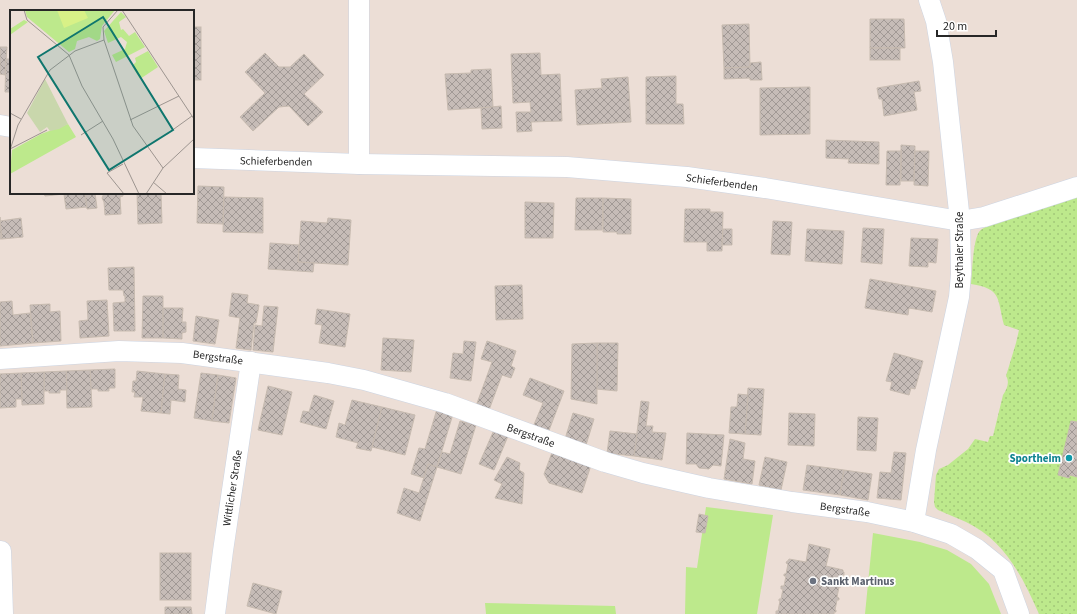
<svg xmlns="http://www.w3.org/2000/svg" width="1077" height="614" font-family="'Source Sans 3',sans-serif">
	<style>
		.grass { fill: #bde98c }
		.park { fill: url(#park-dots) }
		.building { fill: url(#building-cross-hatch); stroke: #c7bbb0 }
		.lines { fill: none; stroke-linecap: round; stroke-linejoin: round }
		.street-casing { stroke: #ccd4e2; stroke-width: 21 }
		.street { stroke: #fff; stroke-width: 20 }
		.culture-dot { fill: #0f9aa8; stroke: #fff; stroke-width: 1.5 }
		.worship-dot { fill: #6b7280; stroke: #fff; stroke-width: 1.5 }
		.labels { text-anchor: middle; stroke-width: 3.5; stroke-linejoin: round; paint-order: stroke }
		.street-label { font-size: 11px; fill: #272727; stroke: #fff }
		.culture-label { font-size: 11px; font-weight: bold; fill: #0d838f; stroke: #fff; text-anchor: end }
		.worship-label { font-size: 11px; font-weight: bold; fill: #5b616d; stroke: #fff; text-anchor: start }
		.inset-road { fill: none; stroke: #9d9590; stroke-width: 1 }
		.view { fill: #0f766e; fill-opacity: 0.15; stroke: #0f766e; stroke-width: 2 }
		.inset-edge { fill: none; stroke: #272727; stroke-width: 2 }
	</style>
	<defs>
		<pattern id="park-dots" width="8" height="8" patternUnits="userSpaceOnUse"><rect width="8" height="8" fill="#bde98c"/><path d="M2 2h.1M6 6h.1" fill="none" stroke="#a2c879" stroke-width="1.8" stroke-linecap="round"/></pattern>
		<pattern id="building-cross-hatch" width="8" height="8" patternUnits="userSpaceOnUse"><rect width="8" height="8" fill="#c6bcb7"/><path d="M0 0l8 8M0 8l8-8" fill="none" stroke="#a19995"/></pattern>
	</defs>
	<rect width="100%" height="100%" fill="#ecded6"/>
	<!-- grass -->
	<g class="grass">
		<path d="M706,507L773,515L757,614H685L686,567L697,568Z"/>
		<path d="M873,533L920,542L947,550L971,564L989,584L1001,614H865Z"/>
		<path d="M485,603L615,606L616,614H486Z"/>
	</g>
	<!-- park -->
	<path class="park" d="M1077,196V614H1039C1023,577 1004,540 966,522C957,518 947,514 938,510L935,507L934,502L936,475L939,469L948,465L968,449L975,439L988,442L990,436H993L1003,395C1007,389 1010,382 1006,376L1016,343L1019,330L1004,325C997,298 1002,289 971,284C972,273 973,241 979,232C985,222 1061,201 1077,196Z"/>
	<!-- building -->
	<g class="building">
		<path d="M870,19H904L905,48H870Z"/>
		<path d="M749,24L750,67L724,68L722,25Z"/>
		<rect x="193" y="27" width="8" height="53"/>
		<path d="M0,47H7L5,75L0,74Z"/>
		<rect x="870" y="48" width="30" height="12"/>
		<path d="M265,53L279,67H290L304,54L324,75L304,94L323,112L308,126L289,106L279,107L253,131L240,117L265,93L245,72Z"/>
		<path d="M540,53L541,75L560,74L562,121L531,122L532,131L517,132L516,112H531L530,102L513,103L511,54Z"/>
		<path d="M6,59H11V92H5Z"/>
		<path d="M761,62L762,80H750V78L724,79V68L750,67V63Z"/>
		<path d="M491,69L493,107L448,110L445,74L471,73V70Z"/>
		<path d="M676,76V104H683L684,124H646V77Z"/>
		<path d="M628,77L631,122L577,125L575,90L602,88L601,79Z"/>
		<path d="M919,81L921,91L914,92L917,110L884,116L882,99H879L877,88Z"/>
		<path d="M810,87V134L760,135V88Z"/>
		<path d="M501,106L502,128L482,129L481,108Z"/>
		<path d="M826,140L879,142V164L848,163L849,159L826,158Z"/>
		<path d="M901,145L915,146L914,181H901Z"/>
		<path d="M887,151H901L900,185H886Z"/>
		<path d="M915,151H929L928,186L914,185Z"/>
		<path d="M198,186L224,187L223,224L197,223Z"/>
		<path d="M44,193H85L87,207L66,209L64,194L45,196Z"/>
		<path d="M85,193H95L97,208L87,209Z"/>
		<path d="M104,193H123V196L120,197L121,214L105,215L104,202L102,198Z"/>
		<path d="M137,193H161L162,223L138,224Z"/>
		<path d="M224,197L263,198V233L223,232Z"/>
		<path d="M576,198H603L602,230H575Z"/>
		<path d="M603,198L631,199V234H617V232H603Z"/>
		<path d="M525,202L554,203L553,238H525Z"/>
		<path d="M685,209H710V212H723L722,251H707V242H684Z"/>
		<path d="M0,217L2,239H0Z"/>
		<path d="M21,218L23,237L2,239L0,221Z"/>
		<path d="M328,218L351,220L348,265L298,262L301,221L327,223Z"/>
		<path d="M773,221L792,222L790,255L771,254Z"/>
		<path d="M863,228L884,229L882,264L861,262Z"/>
		<path d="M723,229H732V245H722Z"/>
		<path d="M807,229L844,231L842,264L805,261Z"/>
		<path d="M911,238L938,239L936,263L928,262V267L909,266Z"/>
		<path d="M270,243L299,245L298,262L314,263L313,272L268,269Z"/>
		<path d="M134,267L135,331H114L113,303L125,302V296H124L123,290H109L108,268Z"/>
		<path d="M870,279L936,291L932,312L909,308L908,315L865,308Z"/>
		<path d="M522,285L523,319L496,320L495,286Z"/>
		<path d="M232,293L248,295L247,303L259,305L256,323H254L251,350L236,348L240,318L229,316Z"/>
		<path d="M143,296H163V338H142Z"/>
		<path d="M107,300L109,336L80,338L79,321L88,320L87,301Z"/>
		<path d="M12,301L13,315L30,313L33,343L0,346V302Z"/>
		<path d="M50,304V312L60,311L61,341L33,343L30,305Z"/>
		<path d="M264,306L278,307L273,352L253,350L255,325L262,326Z"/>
		<path d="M163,308H183L182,322H186V332L182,333V339L163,338Z"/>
		<path d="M317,309L350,314L345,347L319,343L322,325L315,324Z"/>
		<path d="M196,316L219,320L215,344L193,341Z"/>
		<path d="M383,338L414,340L411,372L381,370Z"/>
		<path d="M464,341L476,342L471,381L450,378L453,353L463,354Z"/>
		<path d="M487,341L516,351L511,366L515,368L511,378L502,375L489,410L476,406L492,362L481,359Z"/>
		<path d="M597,343H618L617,391L596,389Z"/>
		<path d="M597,343V404L571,399L572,344Z"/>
		<path d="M894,353L923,361L915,389L911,388L909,395L890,390L892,382L886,381Z"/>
		<path d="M115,369V388H109V391H98V389H91L90,370Z"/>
		<path d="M90,370L92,407L67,408L66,371Z"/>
		<path d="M66,371L67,390H60V393H49V391H44V372Z"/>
		<path d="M137,371L165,374L161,413L141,411L143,397H134L135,392H132L133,381H136Z"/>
		<path d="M44,372V404L22,405L21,373Z"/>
		<path d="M21,373L22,399H16V407L0,408V374Z"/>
		<path d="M201,373L218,375L212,421L194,418Z"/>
		<path d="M165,374L179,375L178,389L186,390L185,402L171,400L170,414L161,413Z"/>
		<path d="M218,375L236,378L229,423L212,421Z"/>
		<path d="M530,378L564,391L548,433L533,427L543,403L523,395Z"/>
		<path d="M268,386L292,392L282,435L258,430Z"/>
		<path d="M748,388L764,389L761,435L745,434Z"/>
		<path d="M738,394L748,395L745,434L729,433L731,407H737Z"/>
		<path d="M314,395L334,401L326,429L300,422L303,411L309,412Z"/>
		<path d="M352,400L382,407L371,451L356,448L358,443L336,437L339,423L345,425Z"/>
		<path d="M641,401L649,402L646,426H653L652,432L666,433L662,460L634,456Z"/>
		<path d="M382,407L415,415L405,455L372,447Z"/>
		<path d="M437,409L453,414L437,467L428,464L424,478L411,474L419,448L425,449Z"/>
		<path d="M573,413L594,419L586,445L565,439Z"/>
		<path d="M789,413L815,414L814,446L788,445Z"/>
		<path d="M858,417L878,418L876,451L857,450Z"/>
		<path d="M460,421L476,425L461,474L437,467L442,452L450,454Z"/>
		<path d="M1071,421L1077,422V477L1070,475L1069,478L1058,475Z"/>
		<path d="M494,430L508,436L494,470L479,464Z"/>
		<path d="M610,431L637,434L634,456L607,453Z"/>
		<path d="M687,433L724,435L721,466L713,465L709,469L699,468L696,464H686Z"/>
		<path d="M730,439L745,443L743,459L755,461L752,484L724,479Z"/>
		<path d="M553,450L592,462L582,493L549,483L544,474Z"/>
		<path d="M894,452L906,453L901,500L877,498L880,472L891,473Z"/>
		<path d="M507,457L520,463L519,470L524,473L522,504L495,498L502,484L494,480Z"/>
		<path d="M765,457L787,462L781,490L759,485Z"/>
		<path d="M428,464L437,467L420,521L397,513L404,488L419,493Z"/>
		<path d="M807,465L844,470L840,495L803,490Z"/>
		<path d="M844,470L872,474L868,500L840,495Z"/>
		<path d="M699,514L708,516L705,533L696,532Z"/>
		<path d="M809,544L830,549L826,566L843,570V572H844V575H842L840,585H841V587H839L837,597L839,598V600H837L835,610H836V612H834V614H776V611H778L780,601H779V599H781L783,589H781V586H784L786,576H784V574H786L788,564L786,563L787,561H788L789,559L806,562Z"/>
		<rect x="160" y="553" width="31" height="47"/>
		<path d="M253,583L282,591L276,614L247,606Z"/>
		<path d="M165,607H191L192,614H165Z"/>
	</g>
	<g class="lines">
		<defs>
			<g id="street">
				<path d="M359,0V164"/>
				<path d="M0,125L11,127"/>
				<path d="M193,158L359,164L567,167L687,177L765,188L960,221L984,217L1077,187"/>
				<path d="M0,359L119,351L182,353L328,373L364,380L445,403L605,462L643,473L709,488L792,502L867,512L914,522L951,534L977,549L1003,570L1019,614"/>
				<path d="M914,522L926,450L959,297L961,274L960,221L943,62L936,21L929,0"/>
				<path d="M1,551L3,614"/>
				<path d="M215,614L223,551L251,362"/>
			</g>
		</defs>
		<!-- street casing -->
		<use href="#street" class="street-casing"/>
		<!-- street -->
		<use href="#street" class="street"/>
	</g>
	<!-- markers -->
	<circle class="culture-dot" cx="1069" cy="458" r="4"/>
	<circle class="worship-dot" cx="813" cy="581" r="4"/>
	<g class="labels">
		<!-- street labels -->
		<g class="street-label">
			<text transform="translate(276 161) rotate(1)" y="4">Schieferbenden</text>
			<text transform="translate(722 182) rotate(8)" y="4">Schieferbenden</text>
			<text transform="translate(959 250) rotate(-90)" y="4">Beythaler Straße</text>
			<text transform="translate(218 357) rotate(8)" y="4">Bergstraße</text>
			<text transform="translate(531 435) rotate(20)" y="4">Bergstraße</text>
			<text transform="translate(232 488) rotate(-81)" y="4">Wittlicher Straße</text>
			<text transform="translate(845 509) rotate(8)" y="4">Bergstraße</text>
		</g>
		<!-- culture labels -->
		<g class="culture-label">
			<text x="1061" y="462">Sportheim</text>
		</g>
		<!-- worship labels -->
		<g class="worship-label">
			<text x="821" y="585">Sankt Martinus</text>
		</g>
	</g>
	<!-- overview -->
	<g transform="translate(10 10)">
		<rect width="184" height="184" fill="#ecded6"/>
		<path d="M111,2L116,7L109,12L111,20L113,19L119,26L125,22L135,37L106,52L102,45L115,39L117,32L111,27L98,33L94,21ZM138,41L148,57L130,69L122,56L126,52L125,48ZM58,114L66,127L0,164L2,140L31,124Z" fill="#bde98c"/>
		<path d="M14,10L18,12L0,25V19Z" fill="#bde98c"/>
		<path d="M35,69L58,114L49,119L40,121L37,117L30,122L17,103Z" fill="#c9d7ac"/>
		<path d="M15,0H105L92,16L90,29L87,31L79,27L67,31L65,39L59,42L17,7Z" fill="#bde98c"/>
		<path d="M47,0H74L78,8L54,18Z" fill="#d8f187"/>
		<path class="inset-road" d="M14,0L17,10L59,45L72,76L103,129L129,184M108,0L93,17L94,30L123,116L153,158M112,0L184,109M0,103L11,109M120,110L169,86M157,124L182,106M71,125L93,111M0,139L37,120M0,140L8,115L40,60L65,41L94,30M113,154L97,163L114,184M143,172L157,184M136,184L153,158L184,129"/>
		<path class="view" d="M93,7L163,120L99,160L28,47Z"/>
		<rect width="184" height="184" class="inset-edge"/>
	</g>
	<!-- scale -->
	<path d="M937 30v6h59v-6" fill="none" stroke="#272727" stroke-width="2"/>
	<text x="943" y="30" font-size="12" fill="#272727" stroke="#ffffff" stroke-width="3" paint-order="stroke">20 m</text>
</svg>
